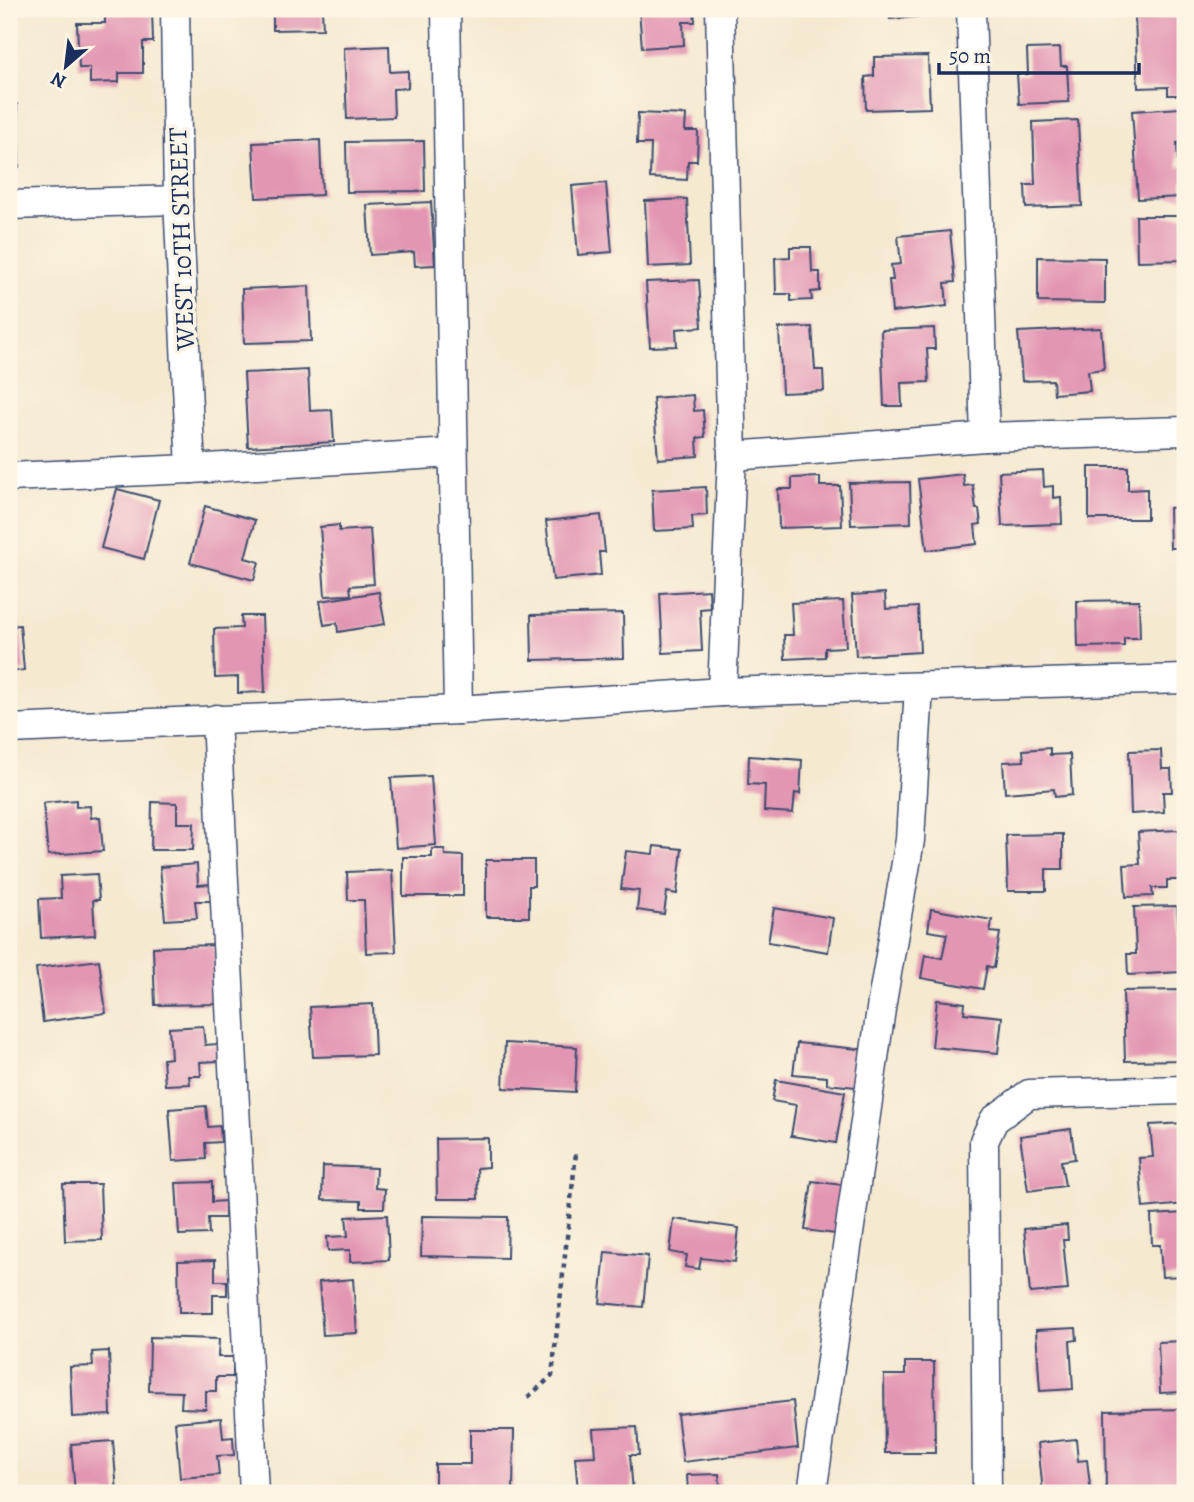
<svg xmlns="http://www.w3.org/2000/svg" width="1194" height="1502" font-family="Alegreya,serif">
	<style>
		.building { fill: #e396b3 }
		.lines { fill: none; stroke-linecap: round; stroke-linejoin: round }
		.street-casing { stroke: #3c4b6f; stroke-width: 31 }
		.path { stroke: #3c4b6f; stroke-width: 4.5; stroke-dasharray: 5 5; stroke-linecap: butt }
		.street { stroke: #fff; stroke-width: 28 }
		.labels { text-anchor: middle; stroke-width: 7; stroke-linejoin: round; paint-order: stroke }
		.street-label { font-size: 26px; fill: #1b2f5e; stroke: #fcf5e5 }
	</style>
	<rect width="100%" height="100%" fill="#fcf5e5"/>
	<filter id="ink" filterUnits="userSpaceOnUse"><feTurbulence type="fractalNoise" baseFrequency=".0143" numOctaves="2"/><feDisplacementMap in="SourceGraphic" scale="14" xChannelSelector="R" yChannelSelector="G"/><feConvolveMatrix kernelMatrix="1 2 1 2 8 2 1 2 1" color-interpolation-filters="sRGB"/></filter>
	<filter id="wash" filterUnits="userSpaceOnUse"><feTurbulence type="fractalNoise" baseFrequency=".00686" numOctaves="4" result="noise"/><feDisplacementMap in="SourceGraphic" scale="28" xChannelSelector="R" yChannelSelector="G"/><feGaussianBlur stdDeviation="1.57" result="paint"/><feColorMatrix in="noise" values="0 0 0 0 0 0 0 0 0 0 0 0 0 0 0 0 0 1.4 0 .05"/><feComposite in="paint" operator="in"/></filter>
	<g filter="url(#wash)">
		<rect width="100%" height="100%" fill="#f5e9d0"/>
		<g id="blocks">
			<!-- building -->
			<g class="building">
				<path d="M105,9H152L153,42H143V73H119V82L90,83V68H79L77,23H105Z"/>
				<path d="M273,9H322L323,29L273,30Z"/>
				<path d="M639,9H694L695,22H683L684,45L642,48Z"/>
				<path d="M889,9H952V14L890,19Z"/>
				<path d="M1185,16V95H1168V87L1138,88L1135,17Z"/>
				<path d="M389,46L390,72L408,71V88L393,89L394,117L347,119L344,48Z"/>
				<path d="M1060,48L1061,66H1067L1069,102L1019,104L1017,74H1028L1027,49Z"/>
				<path d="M928,56L930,108L866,110L865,77L874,76V57Z"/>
				<path d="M9,98H11V104H17L19,167H9Z"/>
				<path d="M1181,108L1182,127L1185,126V142L1177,143L1178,167L1185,166V182H1182L1183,197L1138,199L1132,111Z"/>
				<path d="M638,113L686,115L685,131H698L697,161H688L687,180L650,178L651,144H637Z"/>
				<path d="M1078,120L1082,206L1026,208L1025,185H1035L1033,122Z"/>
				<path d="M320,140L322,195L256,198L253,143Z"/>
				<path d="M424,141L425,191L347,192L346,142Z"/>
				<path d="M606,183L612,252L578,255L572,186Z"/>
				<path d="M687,199L690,265L648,267L645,201Z"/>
				<path d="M431,202L435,265L415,266L414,252L370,255L367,205Z"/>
				<path d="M1136,216H1185V260L1137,261Z"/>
				<path d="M950,231L955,282L945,283L947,306L892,312L889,280H893L891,265L901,264L898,236Z"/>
				<path d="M790,247H811L812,272H820V291L811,292L812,300L791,301V294H776L775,258L790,257Z"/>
				<path d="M1038,257L1105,258V303L1038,302Z"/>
				<path d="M699,280L702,327L676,329L677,346L650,347L646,282Z"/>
				<path d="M309,286L311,341L244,343L242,289Z"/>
				<path d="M812,327L815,370H823L824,391L782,393L779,328Z"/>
				<path d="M934,328L935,349H927L929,382L901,383L902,406H884L881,330Z"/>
				<path d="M1101,328L1104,369L1088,371L1090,391L1054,394L1053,380L1022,381L1018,332Z"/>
				<path d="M308,370L310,411L332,410L334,442L248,447L244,373Z"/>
				<path d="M693,395L694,411L703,410L705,437L697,438L698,456L658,459L653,398Z"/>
				<path d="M1089,467H1128V490L1147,489V519H1089Z"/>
				<path d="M1043,470L1044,487L1053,486V498L1061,497L1062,524L1002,526L999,472Z"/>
				<path d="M963,474L964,486L973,485L976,509H979L981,524L975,525L977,544L927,550L918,479Z"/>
				<path d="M820,477V486H840L842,526L779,528L778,489H792V478Z"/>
				<path d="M910,482L911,523L851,525L849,483Z"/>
				<path d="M706,487L707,515L692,516L693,529L654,531L652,490Z"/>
				<path d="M117,489L159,500L144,559L101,548Z"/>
				<path d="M205,506L255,520L245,558L259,562L254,580L190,563Z"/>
				<path d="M1185,507V548H1170L1169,508Z"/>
				<path d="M601,515L605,552H599L601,575L553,580L546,521Z"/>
				<path d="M339,525V531L370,529L374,584L350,586L351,595L325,596L320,527Z"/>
				<path d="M709,590L710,608L700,609L702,651L663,653L660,593Z"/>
				<path d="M379,592L385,624L338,632L337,623L324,625L320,601Z"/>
				<path d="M885,593L886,609L918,607L920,652L856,656L852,595Z"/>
				<path d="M1139,600L1140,638H1124V646L1078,647L1077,601Z"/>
				<path d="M843,601L846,647L825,648V657L785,659L784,635H793L791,603Z"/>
				<path d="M623,613L624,658L532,660L531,615Z"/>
				<path d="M241,616H262L265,692L238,693V677L215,678L214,629L242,628Z"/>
				<path d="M20,625L24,670L9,672V626Z"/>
				<path d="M1050,748V755L1070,754L1072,795L1055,797L1054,789L1005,793L1003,762L1024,761L1023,750Z"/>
				<path d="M1161,750L1162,769H1171L1172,792H1163L1164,812L1131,814L1129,751Z"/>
				<path d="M749,756L802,760L800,794L795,793L793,813L764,811L765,785L748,784Z"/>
				<path d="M431,776L436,845L396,848L391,778Z"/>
				<path d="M76,800V807L90,806L91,818L100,817L103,851L48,855L43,803Z"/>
				<path d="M152,802L177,803V823H194L193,850H151Z"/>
				<path d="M1179,830L1181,880H1167V888H1152L1153,896L1126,897L1124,865L1140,864L1138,832Z"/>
				<path d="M1063,834V869H1046V891H1008L1006,835Z"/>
				<path d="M654,846L682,849L677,894L667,892L664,914L637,910L639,891L621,889L626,851L653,854Z"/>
				<path d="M432,849H444L445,855L463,856V896H403V857H432Z"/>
				<path d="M486,860H534V886H529V917H486Z"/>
				<path d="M197,864L198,885L210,884L211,901H195L197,918L165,920L160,867Z"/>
				<path d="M392,870L396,952L366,953L364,900H348L347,872Z"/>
				<path d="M97,874L99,900H93L95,935L41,938L39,899L61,898L60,876Z"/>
				<path d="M1177,906L1181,972L1128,975L1127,954H1136L1134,907Z"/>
				<path d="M774,908L833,918L828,952L768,942Z"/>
				<path d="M931,909L992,920L990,932L1000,933L994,968L987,966L983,989L921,978L925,955L942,958L947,934L928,931Z"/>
				<path d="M215,945L216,1004L155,1005L153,947Z"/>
				<path d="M99,960L106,1013L43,1022L36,968Z"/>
				<path d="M1182,990L1184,1060L1125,1061L1123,991Z"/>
				<path d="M937,1000L965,1003L964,1013L1002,1017L998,1053L932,1047Z"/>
				<path d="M373,1004L375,1055L313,1057L310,1007Z"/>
				<path d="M203,1026L205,1045L218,1044L219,1061L200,1062L201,1076H189L190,1084L165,1085L163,1059L171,1058L169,1028Z"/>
				<path d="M505,1043L577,1047L575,1092L503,1088Z"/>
				<path d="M797,1043L869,1050L865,1088L827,1084V1077L793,1074Z"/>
				<path d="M776,1080L845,1092L836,1143L791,1136L796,1105L772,1101Z"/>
				<path d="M206,1106L208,1127L220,1126L221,1142L205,1143L206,1159L173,1161L169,1109Z"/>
				<path d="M1185,1123V1204L1143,1208L1139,1158L1153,1157L1150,1125Z"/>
				<path d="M1071,1129L1075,1159L1061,1161L1065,1186L1028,1191L1020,1136Z"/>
				<path d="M488,1138V1167L477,1168L478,1199H437L436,1139Z"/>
				<path d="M323,1166L376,1168L375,1188L385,1189L384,1208H361V1201L322,1200Z"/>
				<path d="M812,1181L850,1186L843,1235L805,1230Z"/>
				<path d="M212,1182V1202L225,1201V1218H208L209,1234L179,1235L176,1183Z"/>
				<path d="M63,1184H100L102,1240L65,1241Z"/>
				<path d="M1185,1213V1276L1162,1277L1160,1245H1152L1151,1215Z"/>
				<path d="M387,1215L389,1260L350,1262V1250L328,1251L327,1237L348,1236L346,1217Z"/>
				<path d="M422,1216L508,1217L507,1258L421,1256Z"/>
				<path d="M674,1219L739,1228L735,1262L701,1258L699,1269L685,1267L687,1255L670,1252Z"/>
				<path d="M1067,1225L1068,1240H1063L1068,1290L1030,1293L1024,1229Z"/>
				<path d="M605,1252L648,1256L643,1307L600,1303Z"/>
				<path d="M215,1260V1281H227V1295H213V1313H179L178,1261Z"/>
				<path d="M353,1279L357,1333L323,1335L319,1282Z"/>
				<path d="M1076,1328L1077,1340L1070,1341L1073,1389L1040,1391L1036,1330Z"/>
				<path d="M150,1337L219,1339L218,1357H233V1377H216V1391H206V1409L181,1408L182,1392L149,1391Z"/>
				<path d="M1185,1341V1392L1160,1393L1158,1342Z"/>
				<path d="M109,1351L111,1415L72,1417L70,1367L93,1366L92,1352Z"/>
				<path d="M905,1362H934L935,1453H885L884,1375H905Z"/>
				<path d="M793,1401L798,1448L683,1462L677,1414Z"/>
				<path d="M1185,1409V1493H1106L1105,1411Z"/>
				<path d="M221,1418L223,1438L233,1437L234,1455L217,1456L219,1475L180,1478L175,1422Z"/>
				<path d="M637,1427L639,1455H630L633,1493H596V1490L578,1491L575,1457L595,1456L593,1429Z"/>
				<path d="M470,1430H514L513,1493H435V1464H470Z"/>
				<path d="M1076,1439L1078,1461L1087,1460L1091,1493H1043L1038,1443Z"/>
				<path d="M113,1441L117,1493H75L71,1444Z"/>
				<path d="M719,1474L720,1488L737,1487L738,1493H688L687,1475Z"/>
			</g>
		</g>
	</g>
	<g filter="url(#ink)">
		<use href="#blocks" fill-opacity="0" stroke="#3c4b6f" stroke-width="2"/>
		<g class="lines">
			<defs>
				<g id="street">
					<path d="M175,9L178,200L191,469"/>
					<path d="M446,9L458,710"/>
					<path d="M720,9L732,456L722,692"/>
					<path d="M971,9L985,437"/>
					<path d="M9,205L178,200"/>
					<path d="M732,456L985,437L1185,431"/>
					<path d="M9,477L191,469L452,453"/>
					<path d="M216,719L254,1493"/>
					<path d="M9,729L458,710L722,692L1185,679"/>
					<path d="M812,1493L882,1002L910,840L919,687"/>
					<path d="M987,1493L984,1141L994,1120L1029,1094L1185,1090"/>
				</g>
			</defs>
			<!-- street casing -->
			<use href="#street" class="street-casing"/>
			<!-- path -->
			<path class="path" d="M528,1397L552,1376L576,1153"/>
			<!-- street -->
			<use href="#street" class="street"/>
		</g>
	</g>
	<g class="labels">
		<!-- street labels -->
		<g class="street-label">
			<text transform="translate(181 239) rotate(-92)" y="9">WEST 10TH STREET</text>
		</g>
	</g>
	<!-- margin -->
	<rect width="1194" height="1502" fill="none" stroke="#fcf5e5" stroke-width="35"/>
	<!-- north arrow -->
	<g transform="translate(66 66) rotate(208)" stroke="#fcf5e5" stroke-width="5" paint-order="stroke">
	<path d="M0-5L12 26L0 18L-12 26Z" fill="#1b2f5e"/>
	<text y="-10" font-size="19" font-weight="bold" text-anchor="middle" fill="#1b2f5e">N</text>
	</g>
	<!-- scale -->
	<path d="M939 63v10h200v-10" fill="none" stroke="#1b2f5e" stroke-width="3.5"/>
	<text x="949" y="63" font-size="21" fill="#1b2f5e" stroke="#fcf5e5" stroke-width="5" paint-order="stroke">50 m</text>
</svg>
